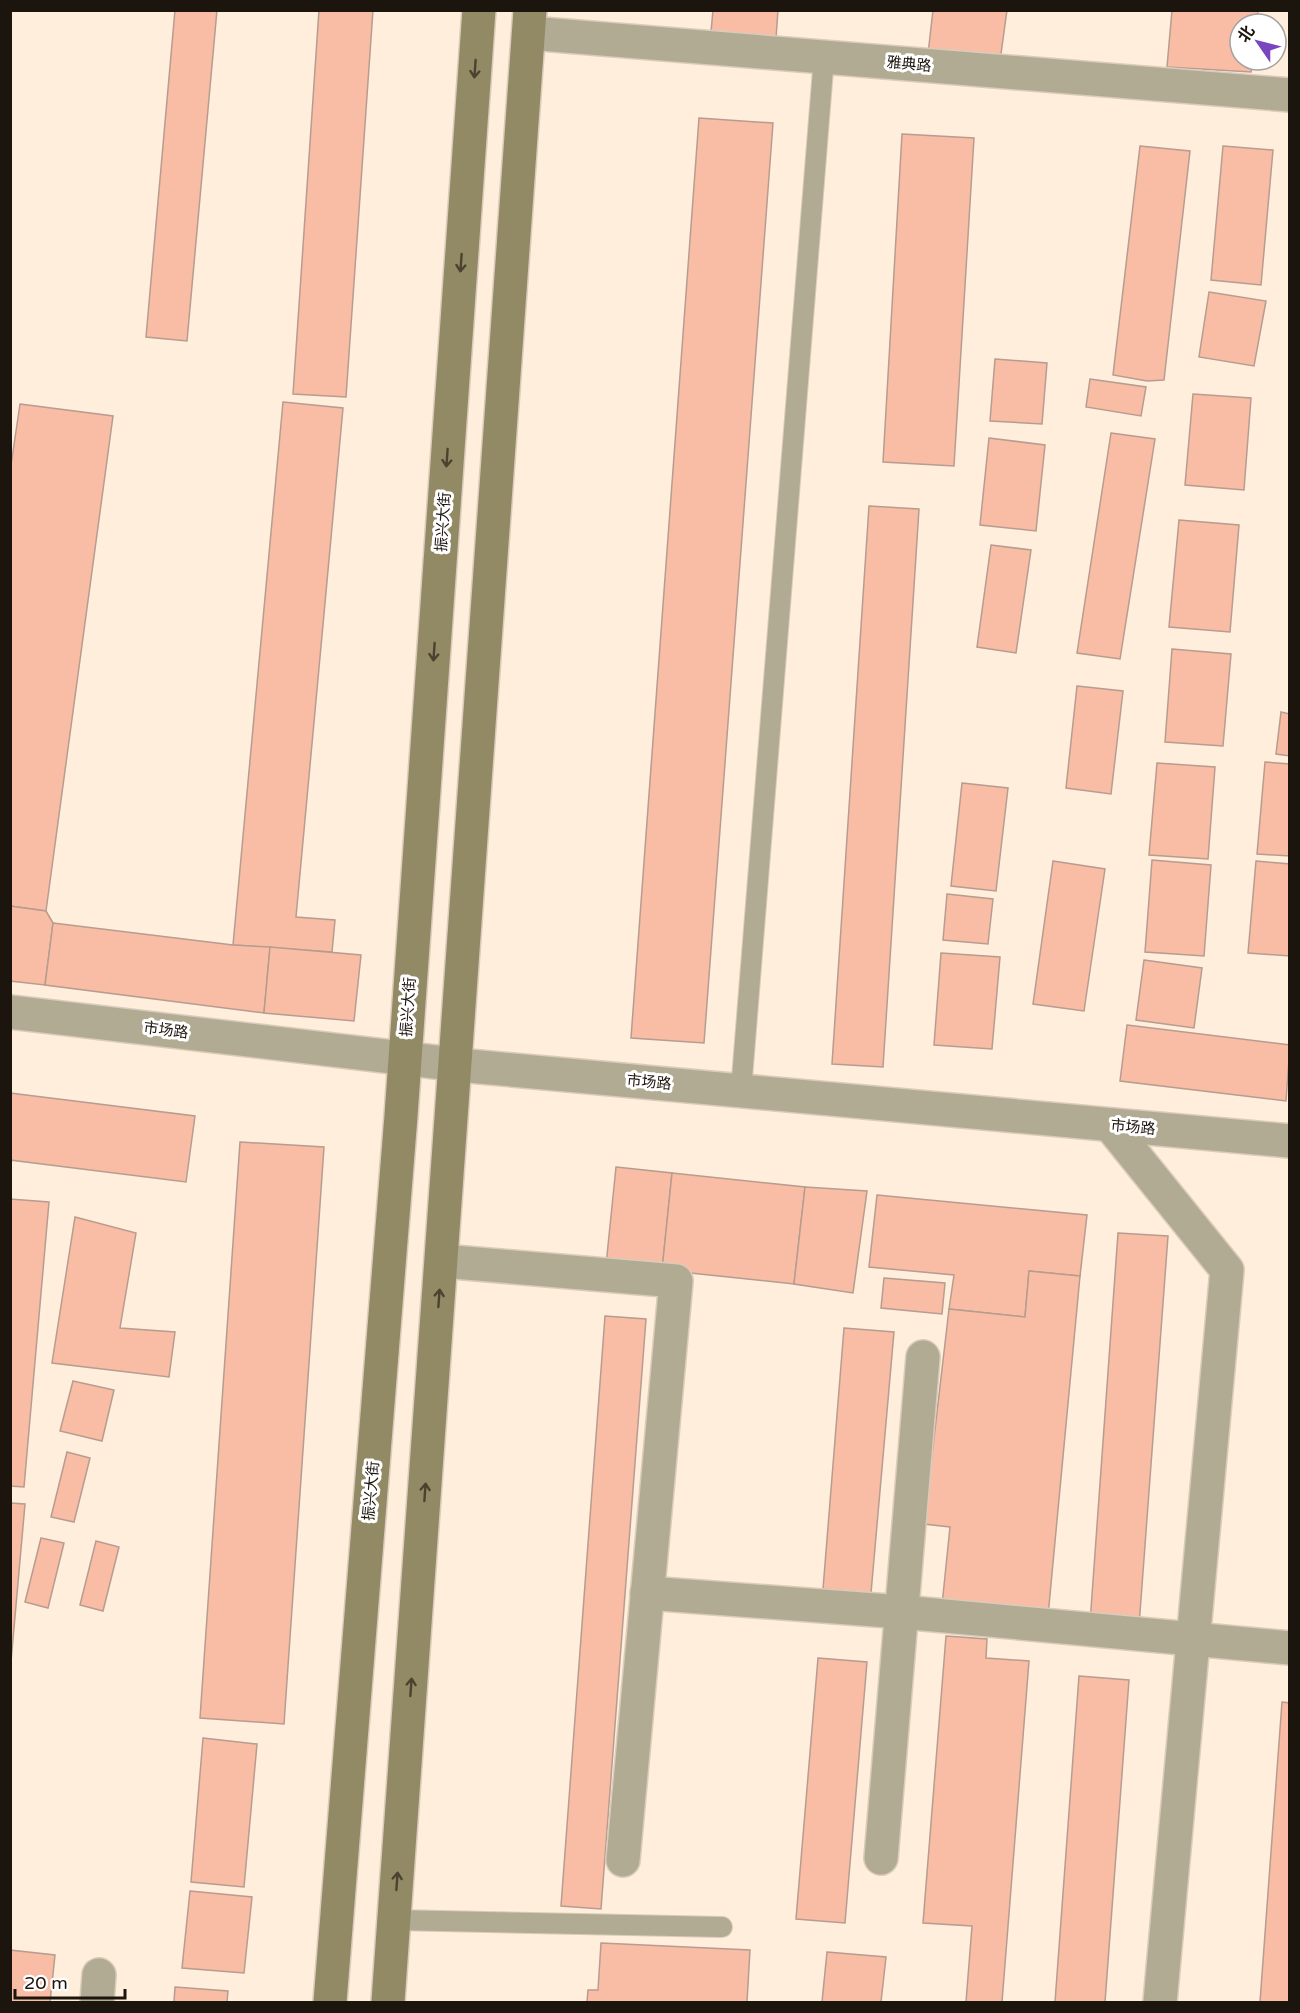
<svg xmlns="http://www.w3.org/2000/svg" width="1300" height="2013" font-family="'Varela Round','Noto Sans SC',sans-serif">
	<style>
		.building { fill: #f8bda4; stroke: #b89c90; stroke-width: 1.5 }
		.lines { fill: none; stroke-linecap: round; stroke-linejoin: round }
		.lane-casing { stroke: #dacbba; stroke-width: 22 }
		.street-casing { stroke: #dacbba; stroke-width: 36 }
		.secondary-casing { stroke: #dacbba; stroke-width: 36 }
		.lane { stroke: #b1ab93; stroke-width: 20 }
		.street { stroke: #b1ab93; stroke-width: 33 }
		.secondary { stroke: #928965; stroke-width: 33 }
		.oneway { stroke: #4b4330 }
		.labels { text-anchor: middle; stroke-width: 6; stroke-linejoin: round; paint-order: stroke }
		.street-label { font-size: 15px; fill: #1c150d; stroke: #fff }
	</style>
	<rect width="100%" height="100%" fill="#feeedb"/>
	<!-- building -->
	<g class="building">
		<path d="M175,10H217L187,341L146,337Z"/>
		<path d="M319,10H373L346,397L293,394Z"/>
		<path d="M713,10H778L776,38L711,32Z"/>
		<path d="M933,10H1007L1000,61L928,54Z"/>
		<path d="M1172,10H1258L1257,24H1240V60H1253L1251,72L1167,67Z"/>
		<path d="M699,118L773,123L704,1043L631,1038Z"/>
		<path d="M902,134L974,138L954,466L883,462Z"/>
		<path d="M1140,146L1190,151L1164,380L1147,381L1113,375Z"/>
		<path d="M1223,146L1273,150L1261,285L1211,280Z"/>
		<path d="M1209,292L1266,301L1254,366L1199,357Z"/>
		<path d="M995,359L1047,363L1042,424L990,421Z"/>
		<path d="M1090,379L1146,387L1141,416L1086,407Z"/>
		<path d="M1193,394L1251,398L1244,490L1185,485Z"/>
		<path d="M283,402L343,408L296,917L335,920L332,952L233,945Z"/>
		<path d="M20,404L113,416L46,911L10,906V472Z"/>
		<path d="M1111,433L1155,439L1120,659L1077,653Z"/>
		<path d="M989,438L1045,445L1036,531L980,525Z"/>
		<path d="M869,506L919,509L883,1067L832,1064Z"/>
		<path d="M1179,520L1239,525L1230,632L1169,627Z"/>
		<path d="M991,545L1031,550L1016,653L977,647Z"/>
		<path d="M1172,649L1231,654L1223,746L1165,742Z"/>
		<path d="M1077,686L1123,691L1111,794L1066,788Z"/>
		<path d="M1281,712L1290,714V756L1276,754Z"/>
		<path d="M1265,762L1290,764V856L1257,854Z"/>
		<path d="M1157,763L1215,767L1208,859L1149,855Z"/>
		<path d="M962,783L1008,788L996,891L951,886Z"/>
		<path d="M1152,860L1211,865L1204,956L1145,952Z"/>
		<path d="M1053,861L1105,869L1084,1011L1033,1004Z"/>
		<path d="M1256,861L1290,864V956L1248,953Z"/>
		<path d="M947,894L993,899L988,944L943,940Z"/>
		<path d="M10,906L46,911L53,923L45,985L10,981Z"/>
		<path d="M53,923L233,945L270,947L264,1013L45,985Z"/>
		<path d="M270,947L361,955L354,1021L264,1013Z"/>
		<path d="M941,953L1000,957L992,1049L934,1045Z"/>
		<path d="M1144,960L1202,968L1194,1028L1136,1020Z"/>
		<path d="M1127,1025L1290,1045L1286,1101L1120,1081Z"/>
		<path d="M10,1093L195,1116L186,1182L10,1160Z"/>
		<path d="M240,1142L324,1147L284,1724L200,1718Z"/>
		<path d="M616,1167L672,1173L662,1270L606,1265Z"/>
		<path d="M672,1173L805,1187L794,1284L662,1270Z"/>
		<path d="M805,1187L867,1191L853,1293L794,1284Z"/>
		<path d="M877,1195L1087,1215L1080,1276L1029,1271L1025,1317L949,1309L954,1275L869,1267Z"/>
		<path d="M10,1199L49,1202L24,1487L10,1486Z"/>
		<path d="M75,1217L136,1233L120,1328L175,1332L169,1377L52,1363Z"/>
		<path d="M1118,1233L1168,1236L1139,1626L1090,1623Z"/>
		<path d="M1029,1271L1080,1276L1048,1616L942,1605L950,1527L924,1524L949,1309L1025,1317Z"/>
		<path d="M884,1278L945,1283L942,1314L881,1308Z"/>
		<path d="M605,1316L646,1319L601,1909L561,1906Z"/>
		<path d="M844,1328L894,1332L871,1593L823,1589Z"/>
		<path d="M73,1381L114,1390L102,1441L60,1431Z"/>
		<path d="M67,1452L90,1458L74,1522L51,1517Z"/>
		<path d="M10,1503L25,1504L10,1673Z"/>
		<path d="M41,1538L64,1543L48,1608L25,1602Z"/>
		<path d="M96,1541L119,1547L103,1611L80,1605Z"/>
		<path d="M946,1636L987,1639L986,1658L1029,1661L1002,2002H966L972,1926L923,1923Z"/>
		<path d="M818,1658L867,1662L845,1923L796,1919Z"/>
		<path d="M1079,1676L1129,1680L1105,2002H1055Z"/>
		<path d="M1282,1702L1290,1703V2002H1260Z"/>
		<path d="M203,1738L257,1744L244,1887L191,1882Z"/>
		<path d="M190,1891L252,1897L244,1973L182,1968Z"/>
		<path d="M601,1943L750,1950L747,2002H587L588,1990H598Z"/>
		<path d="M10,1950L55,1955L50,2002H10Z"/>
		<path d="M827,1952L886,1957L881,2002H822Z"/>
		<path d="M175,1987L228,1991L227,2002H174Z"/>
	</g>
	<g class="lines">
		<defs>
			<g id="lane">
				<path d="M741,1091L824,57"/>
				<path d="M394,1920L722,1927"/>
			</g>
			<g id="street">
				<path d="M529,33L1290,95"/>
				<path d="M10,1012L469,1066L1290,1141"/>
				<path d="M1110,1125L1227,1270L1160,2002"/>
				<path d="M442,1261L676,1281L623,1860"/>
				<path d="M647,1593L902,1612L1290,1648"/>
				<path d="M881,1858L923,1357"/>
				<path d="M97,2002L99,1975"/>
			</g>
			<g id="secondary">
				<path d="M330,2002L401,1116L479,10"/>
				<path d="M388,2002L530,10"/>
			</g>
		</defs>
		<!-- lane casing -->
		<use href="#lane" class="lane-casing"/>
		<!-- street casing -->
		<use href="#street" class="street-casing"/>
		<!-- secondary casing -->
		<use href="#secondary" class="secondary-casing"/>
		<!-- lane -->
		<use href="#lane" class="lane"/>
		<!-- street -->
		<use href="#street" class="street"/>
		<!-- secondary -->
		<use href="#secondary" class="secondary"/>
	</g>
	<!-- one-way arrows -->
	<defs><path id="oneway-shaft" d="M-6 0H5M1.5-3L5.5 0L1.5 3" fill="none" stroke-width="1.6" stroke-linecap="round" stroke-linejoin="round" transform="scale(1.5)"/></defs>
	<g class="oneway">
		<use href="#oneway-shaft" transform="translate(475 69) rotate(94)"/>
		<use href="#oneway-shaft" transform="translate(461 263) rotate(94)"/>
		<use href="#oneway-shaft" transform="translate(447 458) rotate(94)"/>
		<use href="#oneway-shaft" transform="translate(434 652) rotate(94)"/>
		<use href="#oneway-shaft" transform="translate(439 1298) rotate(-86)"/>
		<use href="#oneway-shaft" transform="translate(425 1492) rotate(-86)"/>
		<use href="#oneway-shaft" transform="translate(411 1687) rotate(-86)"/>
		<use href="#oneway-shaft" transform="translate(397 1881) rotate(-86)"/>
	</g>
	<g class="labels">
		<!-- street labels -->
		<g class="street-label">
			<text transform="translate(909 64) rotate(5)" y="5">雅典路</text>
			<text transform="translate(443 522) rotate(-86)" y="5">振兴大街</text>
			<text transform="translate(408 1007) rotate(-86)" y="5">振兴大街</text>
			<text transform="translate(166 1030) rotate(7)" y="5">市场路</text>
			<text transform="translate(649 1082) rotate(5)" y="5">市场路</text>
			<text transform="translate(1133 1127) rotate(5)" y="5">市场路</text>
			<text transform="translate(371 1491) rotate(-85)" y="5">振兴大街</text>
		</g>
	</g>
	<!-- border -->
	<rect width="1300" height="2013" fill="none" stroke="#1c150d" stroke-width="24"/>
	<!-- north arrow -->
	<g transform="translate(1258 42) rotate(305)"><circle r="28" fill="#ffffff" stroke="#a4a19e" stroke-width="1.5"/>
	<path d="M0-4.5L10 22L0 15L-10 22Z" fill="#7a46bd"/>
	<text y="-9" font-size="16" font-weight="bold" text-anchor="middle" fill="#1c150d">北</text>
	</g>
	<!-- scale -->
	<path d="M15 1989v9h110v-9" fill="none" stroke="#1c150d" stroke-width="3"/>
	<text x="24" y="1989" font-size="18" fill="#1c150d" stroke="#ffffff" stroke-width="4.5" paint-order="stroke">20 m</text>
</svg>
